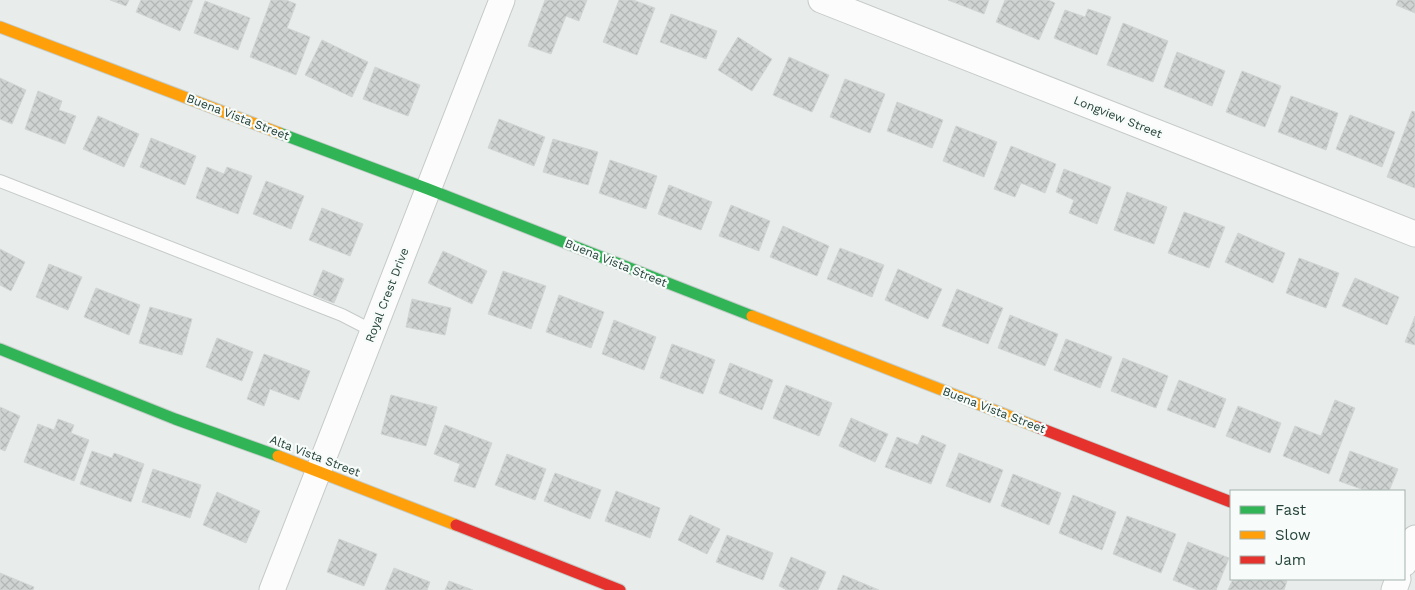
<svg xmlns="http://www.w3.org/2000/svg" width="1415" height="590" font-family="'Work Sans',sans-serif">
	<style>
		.building { fill: url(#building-cross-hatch); stroke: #d1d6d4 }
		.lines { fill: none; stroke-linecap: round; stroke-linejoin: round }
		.lane-casing { stroke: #c5cac8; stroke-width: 14 }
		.street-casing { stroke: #c5cac8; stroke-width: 27 }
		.fast-casing { stroke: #c3cbc8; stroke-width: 13 }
		.slow-casing { stroke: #c3cbc8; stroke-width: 13 }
		.jam-casing { stroke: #c3cbc8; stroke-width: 13 }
		.lane { stroke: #fcfcfc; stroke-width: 12 }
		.street { stroke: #fcfcfc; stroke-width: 25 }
		.fast { stroke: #30b455; stroke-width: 11 }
		.slow { stroke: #ff9f0a; stroke-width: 11 }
		.jam { stroke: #e5322d; stroke-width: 11 }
		.labels { text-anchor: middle; stroke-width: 4.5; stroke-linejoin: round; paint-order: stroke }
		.street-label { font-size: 12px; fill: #24423a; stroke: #f7fbf9 }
	</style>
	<defs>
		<pattern id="building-cross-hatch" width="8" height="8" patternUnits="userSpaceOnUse" patternTransform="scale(1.25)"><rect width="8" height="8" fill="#cfd4d2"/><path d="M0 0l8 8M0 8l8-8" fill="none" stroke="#b2b7b5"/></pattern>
	</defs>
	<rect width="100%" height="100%" fill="#e8edeb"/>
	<!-- building -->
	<g class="building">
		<path d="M110,0H129L126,6Z"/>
		<path d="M141,0H193L180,31L136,12Z"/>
		<path d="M271,0H286L296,4L287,28L310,37L296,75L250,57Z"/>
		<path d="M545,0H587L579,21L566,16L551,54L528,46Z"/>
		<path d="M619,0H633L655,8L637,55L603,42Z"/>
		<path d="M948,0H989L984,14Z"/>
		<path d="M1005,0H1048L1055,3L1039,40L996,22Z"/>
		<path d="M1398,0H1415V13L1396,5Z"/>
		<path d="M205,1L250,18L238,50L194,33Z"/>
		<path d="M1088,9L1111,17L1097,55L1054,38L1065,10L1085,17Z"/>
		<path d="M671,14L717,31L706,59L660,42Z"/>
		<path d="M1123,23L1168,41L1153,82L1107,65Z"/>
		<path d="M738,37L772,59L752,91L718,70Z"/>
		<path d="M322,40L368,62L352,97L305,75Z"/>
		<path d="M1177,52L1225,71L1212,106L1164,87Z"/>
		<path d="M789,57L829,75L812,112L773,95Z"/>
		<path d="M375,67L420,85L408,116L363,99Z"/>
		<path d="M1242,71L1281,86L1265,127L1226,112Z"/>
		<path d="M0,78L26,90L12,124L0,119Z"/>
		<path d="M845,79L885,94L870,133L830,117Z"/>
		<path d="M38,91L62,101L59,110L76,116L65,144L25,129Z"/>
		<path d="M1291,96L1338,113L1326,150L1278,132Z"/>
		<path d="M897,102L943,120L932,148L887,131Z"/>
		<path d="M1412,111L1415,112V188L1387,177Z"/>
		<path d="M1350,115L1395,132L1382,167L1336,149Z"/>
		<path d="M98,116L139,134L124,167L83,149Z"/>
		<path d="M499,119L545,137L534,166L488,148Z"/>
		<path d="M956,126L997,142L984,177L943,161Z"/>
		<path d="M151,138L196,156L185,185L140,167Z"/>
		<path d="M553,139L598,152L588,185L543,172Z"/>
		<path d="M1011,146L1056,164L1045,193L1021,183L1015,197L994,189Z"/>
		<path d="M610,160L657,176L646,209L599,193Z"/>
		<path d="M207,167L224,174L227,167L252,176L238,214L196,198Z"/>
		<path d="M1064,169L1111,187L1097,224L1069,213L1074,200L1056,192Z"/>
		<path d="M266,181L304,196L291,229L253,214Z"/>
		<path d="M669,185L712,202L701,230L658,214Z"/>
		<path d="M1127,192L1167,207L1154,244L1114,230Z"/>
		<path d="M731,205L770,221L759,251L719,236Z"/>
		<path d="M322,208L363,224L350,256L309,240Z"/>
		<path d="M1184,212L1225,227L1209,268L1168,253Z"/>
		<path d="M783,226L829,246L817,276L770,257Z"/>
		<path d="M1238,233L1285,253L1273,283L1225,262Z"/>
		<path d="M840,248L884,265L872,297L827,279Z"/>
		<path d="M0,249L25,262L11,291L0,285Z"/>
		<path d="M443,251L487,271L472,304L428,283Z"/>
		<path d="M1299,258L1339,273L1326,308L1286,293Z"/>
		<path d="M49,264L82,277L68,310L36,297Z"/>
		<path d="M898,269L942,289L928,319L885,300Z"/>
		<path d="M323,270L344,279L334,303L313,295Z"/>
		<path d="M503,271L546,286L531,329L488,314Z"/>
		<path d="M1355,278L1399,297L1387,325L1342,306Z"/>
		<path d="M96,288L140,305L129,335L84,317Z"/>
		<path d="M957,289L1003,308L988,344L942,326Z"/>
		<path d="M559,295L604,312L591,348L546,332Z"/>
		<path d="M412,299L451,308L445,335L406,327Z"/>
		<path d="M150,307L192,319L182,355L139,343Z"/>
		<path d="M1010,315L1058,334L1045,366L998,348Z"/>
		<path d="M1415,316V345L1405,342Z"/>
		<path d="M614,320L656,337L644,370L602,354Z"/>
		<path d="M217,338L253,352L242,381L206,367Z"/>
		<path d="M1066,339L1112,357L1100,388L1054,370Z"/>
		<path d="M672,344L715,360L703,394L660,378Z"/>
		<path d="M264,354L310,371L299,400L270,389L264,406L247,399Z"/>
		<path d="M1123,358L1168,376L1156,408L1111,391Z"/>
		<path d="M730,363L773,380L762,410L719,393Z"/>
		<path d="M1179,380L1226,399L1215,428L1167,410Z"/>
		<path d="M786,385L832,403L819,436L773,418Z"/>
		<path d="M391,395L437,407L426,446L381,434Z"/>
		<path d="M1335,400L1355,408L1329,474L1283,456L1295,426L1321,436Z"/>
		<path d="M1238,406L1281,423L1270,453L1226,436Z"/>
		<path d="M0,407L20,416L5,451L0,449Z"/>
		<path d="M851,418L888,434L875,462L839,446Z"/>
		<path d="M58,419L74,425L71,433L89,440L74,481L24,462L38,424L54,430Z"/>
		<path d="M445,425L492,443L475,488L454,481L460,464L434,454Z"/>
		<path d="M922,435L946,445L931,484L885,467L897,437L918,445Z"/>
		<path d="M92,451L112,458L114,453L144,464L131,502L80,484Z"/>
		<path d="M1350,451L1398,469L1389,491H1367L1339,481Z"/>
		<path d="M959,453L1003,470L990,503L946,486Z"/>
		<path d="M507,454L546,469L535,500L495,485Z"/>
		<path d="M153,469L201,485L190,518L142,502Z"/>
		<path d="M555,473L601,490L590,519L544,501Z"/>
		<path d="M1013,474L1061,493L1049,525L1001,506Z"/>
		<path d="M616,491L660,508L650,538L605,521Z"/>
		<path d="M217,492L260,511L246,543L203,525Z"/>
		<path d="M1073,495L1116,512L1102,550L1059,533Z"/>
		<path d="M690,515L720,529L707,554L678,540Z"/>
		<path d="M1127,516L1176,534L1161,573L1113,554Z"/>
		<path d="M727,535L773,553L763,580L716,562Z"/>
		<path d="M339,539L377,554L364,586L327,572Z"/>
		<path d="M1188,542L1229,558L1216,590H1198L1173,580Z"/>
		<path d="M791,557L826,572L818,590H787L779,586Z"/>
		<path d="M394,568L430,582L427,590H385Z"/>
		<path d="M0,573L34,587L33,590H0Z"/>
		<path d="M843,575L879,590H837Z"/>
		<path d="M1233,579H1282L1287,581L1284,590H1228Z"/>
		<path d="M449,581L473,590H445Z"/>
	</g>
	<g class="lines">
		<defs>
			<path id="lane" d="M0,181L342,315L373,331"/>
			<g id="street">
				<path d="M821,0L1415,234"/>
				<path d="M1404,564L1415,538"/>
				<path d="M272,590L502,0"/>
				<path d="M1394,590L1398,579"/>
			</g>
			<g id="fast">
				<path d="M279,133L428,189L752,316"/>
				<path d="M0,349L175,419L278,456"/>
			</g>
			<g id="slow">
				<path d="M0,27L279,133"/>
				<path d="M752,316L1037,427"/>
				<path d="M278,456L456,525"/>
			</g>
			<g id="jam">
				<path d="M1037,427L1231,502"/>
				<path d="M456,525L620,590"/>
			</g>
		</defs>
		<!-- lane casing -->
		<use href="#lane" class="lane-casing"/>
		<!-- street casing -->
		<use href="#street" class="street-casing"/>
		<!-- fast casing -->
		<use href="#fast" class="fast-casing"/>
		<!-- slow casing -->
		<use href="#slow" class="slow-casing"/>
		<!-- jam casing -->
		<use href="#jam" class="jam-casing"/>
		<!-- lane -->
		<use href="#lane" class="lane"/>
		<!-- street -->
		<use href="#street" class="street"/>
		<!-- fast -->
		<use href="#fast" class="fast"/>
		<!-- slow -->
		<use href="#slow" class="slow"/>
		<!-- jam -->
		<use href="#jam" class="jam"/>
	</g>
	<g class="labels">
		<!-- street labels -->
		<g class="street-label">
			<text transform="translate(238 117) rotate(21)" y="4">Buena Vista Street</text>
			<text transform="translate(1118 117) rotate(22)" y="4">Longview Street</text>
			<text transform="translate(616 263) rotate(22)" y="4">Buena Vista Street</text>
			<text transform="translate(387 295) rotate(-69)" y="4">Royal Crest Drive</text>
			<text transform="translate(994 410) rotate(21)" y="4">Buena Vista Street</text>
			<text transform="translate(315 456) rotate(21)" y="4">Alta Vista Street</text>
		</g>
	</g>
	<!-- legend -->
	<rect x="1230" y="490" width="175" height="90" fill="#f7fbf9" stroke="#a3b1ad"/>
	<rect x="1240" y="506" width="25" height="8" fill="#30b455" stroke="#a3b1ad"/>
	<text x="1275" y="515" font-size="15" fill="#24423a">Fast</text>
	<rect x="1240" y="531" width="25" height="8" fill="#ff9f0a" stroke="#a3b1ad"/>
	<text x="1275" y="540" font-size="15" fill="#24423a">Slow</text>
	<rect x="1240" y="556" width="25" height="8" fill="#e5322d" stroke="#a3b1ad"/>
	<text x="1275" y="565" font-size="15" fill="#24423a">Jam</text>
</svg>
